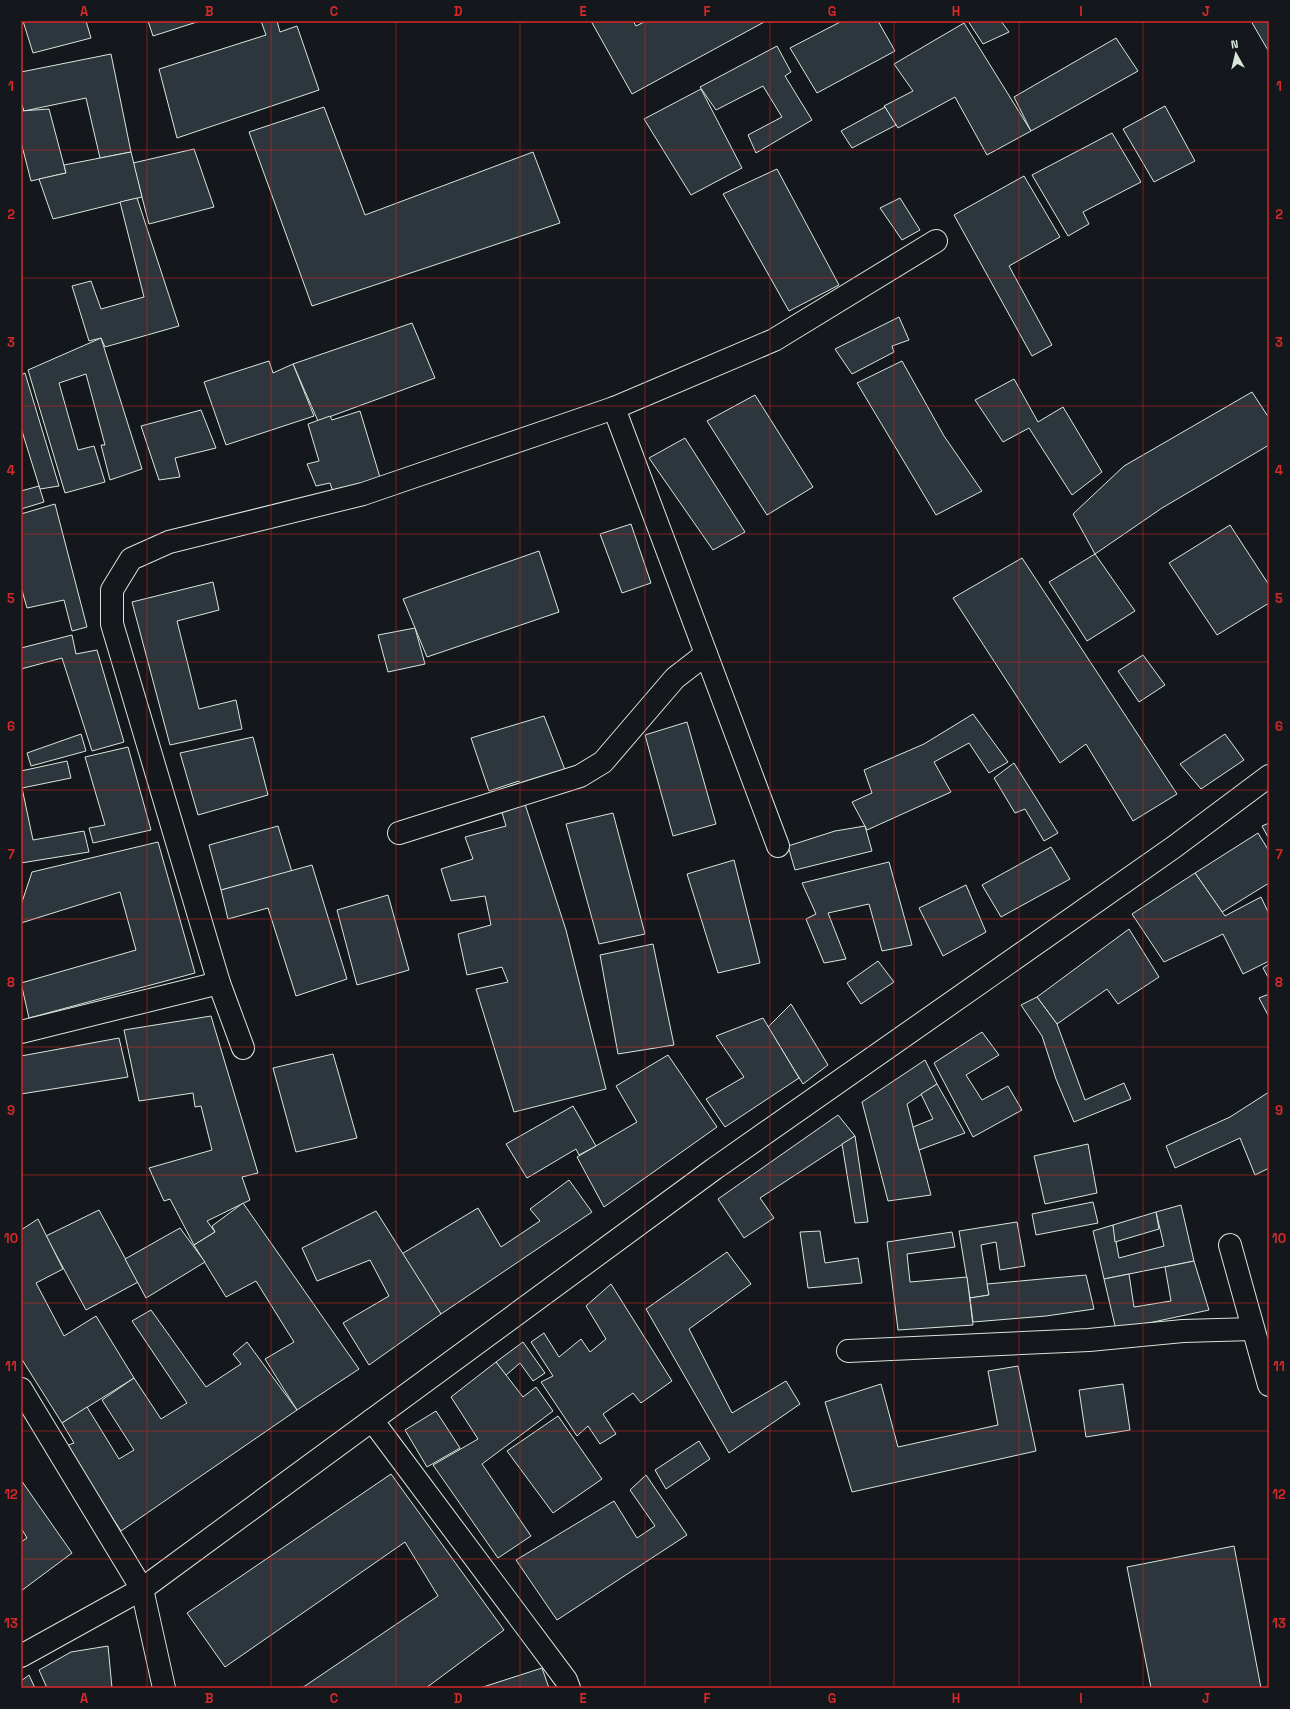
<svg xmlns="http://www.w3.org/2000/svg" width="1290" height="1709" font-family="'Space Grotesk',sans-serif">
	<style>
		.building { fill: #2c363c; stroke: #d8e6dc }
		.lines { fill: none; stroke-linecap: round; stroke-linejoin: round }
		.minor-casing { stroke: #d8e6dc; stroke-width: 24 }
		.tertiary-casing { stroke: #d8e6dc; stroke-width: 24 }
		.minor { stroke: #14181c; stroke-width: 22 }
		.tertiary { stroke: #14181c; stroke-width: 22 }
		.grid { fill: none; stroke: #d62828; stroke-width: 1; stroke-opacity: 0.55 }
		.neatline { fill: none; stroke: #d62828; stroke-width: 1.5 }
		.grid-label { font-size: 13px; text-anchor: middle; font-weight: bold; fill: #d62828 }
	</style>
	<rect width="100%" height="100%" fill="#14181c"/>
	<!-- building -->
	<g class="building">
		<path d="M23,21H86L91,38L33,53Z"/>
		<path d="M148,21H200L153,36Z"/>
		<path d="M261,21H277L280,32L297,26L319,90L177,138L159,69L266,35Z"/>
		<path d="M591,21H633L636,26L646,21H766L632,94Z"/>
		<path d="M842,21H878L895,51L817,93L790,48Z"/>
		<path d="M968,21H1001L1009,32L983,44Z"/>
		<path d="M1251,21H1269V52Z"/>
		<path d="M964,23L1031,131L987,155L955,97L898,128L884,106L913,91L894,64Z"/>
		<path d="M1116,38L1138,71L1031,131L1014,97Z"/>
		<path d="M777,46L791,72L785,76L812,120L756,153L748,135L782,117L763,86L716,110L700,87Z"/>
		<path d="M111,54L131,152L100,158L86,98L24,111L21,102V72Z"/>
		<path d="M701,89L742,168L691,195L644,119Z"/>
		<path d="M1165,106L1195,161L1154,182L1123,129Z"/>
		<path d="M324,107L365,215L533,152L560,223L312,306L249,132Z"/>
		<path d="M885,107L896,125L852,148L841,131Z"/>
		<path d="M49,109L66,173L31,181L21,142V111Z"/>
		<path d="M1112,133L1141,182L1083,212L1089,224L1068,236L1032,175Z"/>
		<path d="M194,149L214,207L149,224L133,163Z"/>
		<path d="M131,152L142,197L53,219L39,179L66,173L64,165Z"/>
		<path d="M777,169L839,285L789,311L723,194Z"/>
		<path d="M1024,176L1060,237L1009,266L1052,345L1032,356L954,215Z"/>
		<path d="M137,198L179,326L105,347L101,338L89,341L72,286L91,281L101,309L144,297L120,202Z"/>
		<path d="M900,198L920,230L902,240L880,208Z"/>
		<path d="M899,317L909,340L892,346L894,352L852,374L835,349Z"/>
		<path d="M412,323L435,378L318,421L293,364Z"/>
		<path d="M101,338L142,469L110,480L101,445H105L86,374L59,383L78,450L94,446L105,482L65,493L28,370Z"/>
		<path d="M269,361L273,373L293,364L314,416L226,445L204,382Z"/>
		<path d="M902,361L944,436L982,491L936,515L857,383Z"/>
		<path d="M25,373L59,486L40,489L21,428V375Z"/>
		<path d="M1014,379L1038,422L1063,407L1102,472L1072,495L1029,428L1003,442L975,400Z"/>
		<path d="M1252,392L1269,418V445L1162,508L1095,554L1073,514L1124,466Z"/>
		<path d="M755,395L813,487L767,515L707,421Z"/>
		<path d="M201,410L216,448L175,458L180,477L159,480L141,426Z"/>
		<path d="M360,411L382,484L335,498L330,483L316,486L307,464L319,461L308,424L330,416L332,420Z"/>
		<path d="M685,438L745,532L713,550L649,458Z"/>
		<path d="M39,486L44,502L21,509V491Z"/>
		<path d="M55,504L87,627L72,631L64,600L27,608L21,587V514Z"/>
		<path d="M631,524L651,583L622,593L600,534Z"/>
		<path d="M1230,525L1269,585V603L1217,635L1169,563Z"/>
		<path d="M539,551L559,612L427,657L403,599Z"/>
		<path d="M1095,554L1135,611L1087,641L1049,582Z"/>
		<path d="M1022,558L1177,794L1133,821L1086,744L1060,763L953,598Z"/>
		<path d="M213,582L219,610L177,621L199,709L236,700L242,729L170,745L132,602Z"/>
		<path d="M415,628L425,664L388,672L378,635Z"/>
		<path d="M72,635L76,654L97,650L124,742L92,751L62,658L21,669V648Z"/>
		<path d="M1143,655L1165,685L1139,702L1118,671Z"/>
		<path d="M973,714L1008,762L989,773L969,743L934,762L951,792L867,830L852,802L872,793L864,770L924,744Z"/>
		<path d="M544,716L567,775L522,789L519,781L489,791L471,738Z"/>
		<path d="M687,722L716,824L673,836L645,735Z"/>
		<path d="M81,734L86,751L31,766L27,753Z"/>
		<path d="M1225,734L1244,760L1201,789L1180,764Z"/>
		<path d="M253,737L268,795L198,815L180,753Z"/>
		<path d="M128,747L151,830L93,843L89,828L105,825L85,757Z"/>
		<path d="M67,761L71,778L22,788L33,840L84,831L89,852L21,863V771Z"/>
		<path d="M1014,763L1058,833L1044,841L1025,809L1015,813L994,778Z"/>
		<path d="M524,801L566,930L606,1089L514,1112L476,989L508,982L502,967L467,975L458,934L491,925L485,896L451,901L441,869L473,859L465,837L506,826L500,806Z"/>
		<path d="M613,813L645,934L599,944L566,824Z"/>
		<path d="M1269,823V839L1262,826Z"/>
		<path d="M278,826L292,872L221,890L209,845Z"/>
		<path d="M865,826L872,851L795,870L788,846L835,831Z"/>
		<path d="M1258,833L1269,851V883L1222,912L1195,873Z"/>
		<path d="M158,842L195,973L29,1018L21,983L136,950L120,892L21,923V905L32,872Z"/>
		<path d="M1051,847L1070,879L1001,917L982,885Z"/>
		<path d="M734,860L760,963L718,973L687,874Z"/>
		<path d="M889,862L912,945L882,951L869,904L828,913L846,959L824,963L806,919L816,914L802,883Z"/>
		<path d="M312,865L347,979L296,996L268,908L228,919L221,890Z"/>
		<path d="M1195,873L1225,916L1261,897L1269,914V961L1243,974L1223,934L1164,962L1132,914Z"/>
		<path d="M966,885L986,932L943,956L919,908Z"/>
		<path d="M388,895L409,970L357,985L337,910Z"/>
		<path d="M1129,929L1159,977L1118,1004L1107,989L1057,1024L1037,997Z"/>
		<path d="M653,944L674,1045L618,1054L600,955Z"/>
		<path d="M878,961L894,982L861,1004L847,983Z"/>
		<path d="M1269,964V979L1263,968Z"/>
		<path d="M1269,994V1017L1259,998Z"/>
		<path d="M1037,997L1057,1024L1085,1100L1124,1083L1131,1099L1074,1122L1056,1079L1042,1036L1021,1005Z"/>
		<path d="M791,1004L828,1065L803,1084L768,1027Z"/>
		<path d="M211,1016L258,1173L242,1177L250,1200L207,1221L215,1232L194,1245L170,1199L164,1201L149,1168L212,1150L201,1106L195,1107L193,1093L139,1101L124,1030Z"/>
		<path d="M763,1018L799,1078L725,1127L706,1099L744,1077L716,1036Z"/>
		<path d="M982,1032L999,1055L966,1075L982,1100L1008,1086L1022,1110L973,1137L934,1063Z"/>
		<path d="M119,1038L128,1077L21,1094V1056Z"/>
		<path d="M333,1054L357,1138L296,1152L273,1068Z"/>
		<path d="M668,1055L717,1127L604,1207L577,1157L637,1122L616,1086Z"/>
		<path d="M925,1060L937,1084L907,1104L931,1195L888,1201L862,1102Z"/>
		<path d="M937,1084L965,1133L919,1150L913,1127L933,1119L921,1094Z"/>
		<path d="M1269,1092V1168L1255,1175L1240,1138L1175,1168L1166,1146L1230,1117Z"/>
		<path d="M573,1106L596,1146L579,1155L576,1149L527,1178L506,1144Z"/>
		<path d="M838,1115L855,1136L760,1198L774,1218L744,1238L718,1199Z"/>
		<path d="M855,1136L868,1222L855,1223L842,1144Z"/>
		<path d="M1088,1144L1097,1193L1045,1204L1034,1156Z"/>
		<path d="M569,1180L592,1212L441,1314L400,1255L478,1208L501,1247L540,1221L530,1209Z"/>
		<path d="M1093,1202L1098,1223L1036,1235L1032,1214Z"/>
		<path d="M243,1203L359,1369L297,1410L265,1359L294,1342L256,1281L226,1297L194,1245L215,1232L212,1226Z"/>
		<path d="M1181,1205L1194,1261L1104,1279L1093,1231L1113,1225L1119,1258L1164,1246L1156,1212Z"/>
		<path d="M99,1210L138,1282L86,1310L46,1236Z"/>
		<path d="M376,1211L441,1314L369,1365L343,1323L389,1296L370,1260L317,1281L302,1248Z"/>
		<path d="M1156,1212L1159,1229L1115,1242L1113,1225Z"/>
		<path d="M38,1219L63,1269L36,1283L64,1336L96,1316L134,1378L62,1423L21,1358V1230Z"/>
		<path d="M1017,1222L1025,1266L1000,1270L996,1242L981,1245L989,1295L970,1298L959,1231Z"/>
		<path d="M180,1228L205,1262L146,1298L125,1259Z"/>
		<path d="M820,1231L825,1263L858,1258L862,1283L808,1288L800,1232Z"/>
		<path d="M952,1232L955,1247L907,1254L910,1282L967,1277L973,1325L898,1330L887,1242Z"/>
		<path d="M727,1252L751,1284L689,1329L732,1413L786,1381L800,1404L729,1453L646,1309Z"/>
		<path d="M1194,1261L1209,1310L1116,1330L1104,1279L1129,1274L1134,1307L1171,1301L1165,1267Z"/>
		<path d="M1086,1275L1094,1309L1046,1316L973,1322L970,1298L989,1295L987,1284Z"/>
		<path d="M611,1284L672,1381L641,1403L633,1393L603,1414L616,1434L600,1444L588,1426L577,1436L541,1382L553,1376L531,1342L544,1333L559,1357L581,1339L590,1352L606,1339L586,1306Z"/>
		<path d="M151,1310L206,1387L241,1364L233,1354L247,1342L297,1410L121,1531L66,1446L74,1443L62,1423L87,1407L119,1459L134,1450L102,1400L134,1378L161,1419L187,1403L132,1321Z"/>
		<path d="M523,1342L545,1373L533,1381L520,1363L505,1376L496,1362Z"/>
		<path d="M496,1362L523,1397L536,1387L553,1411L482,1464L531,1536L498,1558L433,1465L478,1439L451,1397Z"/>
		<path d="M1018,1366L1036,1451L852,1492L825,1402L881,1384L898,1447L998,1425L988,1371Z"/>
		<path d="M1123,1384L1130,1430L1086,1437L1079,1390Z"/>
		<path d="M436,1411L460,1448L427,1467L405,1430Z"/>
		<path d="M558,1416L602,1479L553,1513L507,1451Z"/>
		<path d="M699,1441L710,1459L666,1489L655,1470Z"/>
		<path d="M391,1474L504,1630L426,1688H302L438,1596L405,1542L225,1667L187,1613Z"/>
		<path d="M646,1475L687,1535L557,1620L516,1560L614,1501L637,1538L655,1526L630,1490Z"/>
		<path d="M21,1480L72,1553L21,1591V1542L27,1538L21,1528Z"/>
		<path d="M1234,1546L1261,1688H1151L1127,1567Z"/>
		<path d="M108,1646L112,1688H47L39,1670L71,1652Z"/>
		<path d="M542,1668L549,1688H480Z"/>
		<path d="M29,1675L35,1688H21V1681Z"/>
	</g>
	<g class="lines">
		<defs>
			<g id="minor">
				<path d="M614,408L778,846"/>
				<path d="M399,833L580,776L603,762L675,678L706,654"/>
				<path d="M21,1032L219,983"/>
				<path d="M243,1048L219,983L112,624V590L131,559L169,542L363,494L614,408L774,340L936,241"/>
				<path d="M1230,1245L1269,1385"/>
				<path d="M848,1351L1089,1340L1183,1331L1253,1329"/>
				<path d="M21,1389L142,1589"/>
				<path d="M372,1420L566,1680L569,1688"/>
			</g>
			<g id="tertiary">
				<path d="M142,1589L164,1688"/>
				<path d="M21,1656L142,1589L714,1169L1174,847L1269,776"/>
			</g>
		</defs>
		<!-- minor casing -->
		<use href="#minor" class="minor-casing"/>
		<!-- tertiary casing -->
		<use href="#tertiary" class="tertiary-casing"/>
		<!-- minor -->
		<use href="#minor" class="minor"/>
		<!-- tertiary -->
		<use href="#tertiary" class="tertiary"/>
	</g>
	<!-- grid -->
	<path class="grid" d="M147,21V1688M271,21V1688M396,21V1688M520,21V1688M645,21V1688M770,21V1688M894,21V1688M1019,21V1688M1143,21V1688M21,150H1269M21,278H1269M21,406H1269M21,534H1269M21,662H1269M21,790H1269M21,919H1269M21,1047H1269M21,1175H1269M21,1303H1269M21,1431H1269M21,1559H1269"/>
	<!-- border -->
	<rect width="1290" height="1709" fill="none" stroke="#14181c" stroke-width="44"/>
	<!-- north arrow -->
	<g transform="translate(1236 54) rotate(352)" stroke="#14181c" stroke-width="3" paint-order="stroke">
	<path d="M0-3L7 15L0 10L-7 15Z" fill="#d8e6dc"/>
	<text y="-6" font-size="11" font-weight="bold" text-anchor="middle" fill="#d8e6dc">N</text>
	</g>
	<rect x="22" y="22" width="1246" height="1665" class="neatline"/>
	<g class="grid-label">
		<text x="84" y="16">A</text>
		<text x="209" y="16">B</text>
		<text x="334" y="16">C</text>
		<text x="458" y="16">D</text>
		<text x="583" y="16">E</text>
		<text x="707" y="16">F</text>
		<text x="832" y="16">G</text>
		<text x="956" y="16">H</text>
		<text x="1081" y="16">I</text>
		<text x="1206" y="16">J</text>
		<text x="11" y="91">1</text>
		<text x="1279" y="91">1</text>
		<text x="11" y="219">2</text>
		<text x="1279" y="219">2</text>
		<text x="11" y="347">3</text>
		<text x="1279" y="347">3</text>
		<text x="11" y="475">4</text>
		<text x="1279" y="475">4</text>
		<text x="11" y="603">5</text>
		<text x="1279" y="603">5</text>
		<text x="11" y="731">6</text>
		<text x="1279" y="731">6</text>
		<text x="11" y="859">7</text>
		<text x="1279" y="859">7</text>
		<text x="11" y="987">8</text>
		<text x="1279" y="987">8</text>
		<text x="11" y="1115">9</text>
		<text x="1279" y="1115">9</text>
		<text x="11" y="1243">10</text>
		<text x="1279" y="1243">10</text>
		<text x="11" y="1371">11</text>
		<text x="1279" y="1371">11</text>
		<text x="11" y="1499">12</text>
		<text x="1279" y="1499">12</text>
		<text x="11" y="1628">13</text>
		<text x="1279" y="1628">13</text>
		<text x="84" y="1703">A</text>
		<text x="209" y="1703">B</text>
		<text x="334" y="1703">C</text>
		<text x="458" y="1703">D</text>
		<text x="583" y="1703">E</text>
		<text x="707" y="1703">F</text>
		<text x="832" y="1703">G</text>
		<text x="956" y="1703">H</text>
		<text x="1081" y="1703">I</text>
		<text x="1206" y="1703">J</text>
	</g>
</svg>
